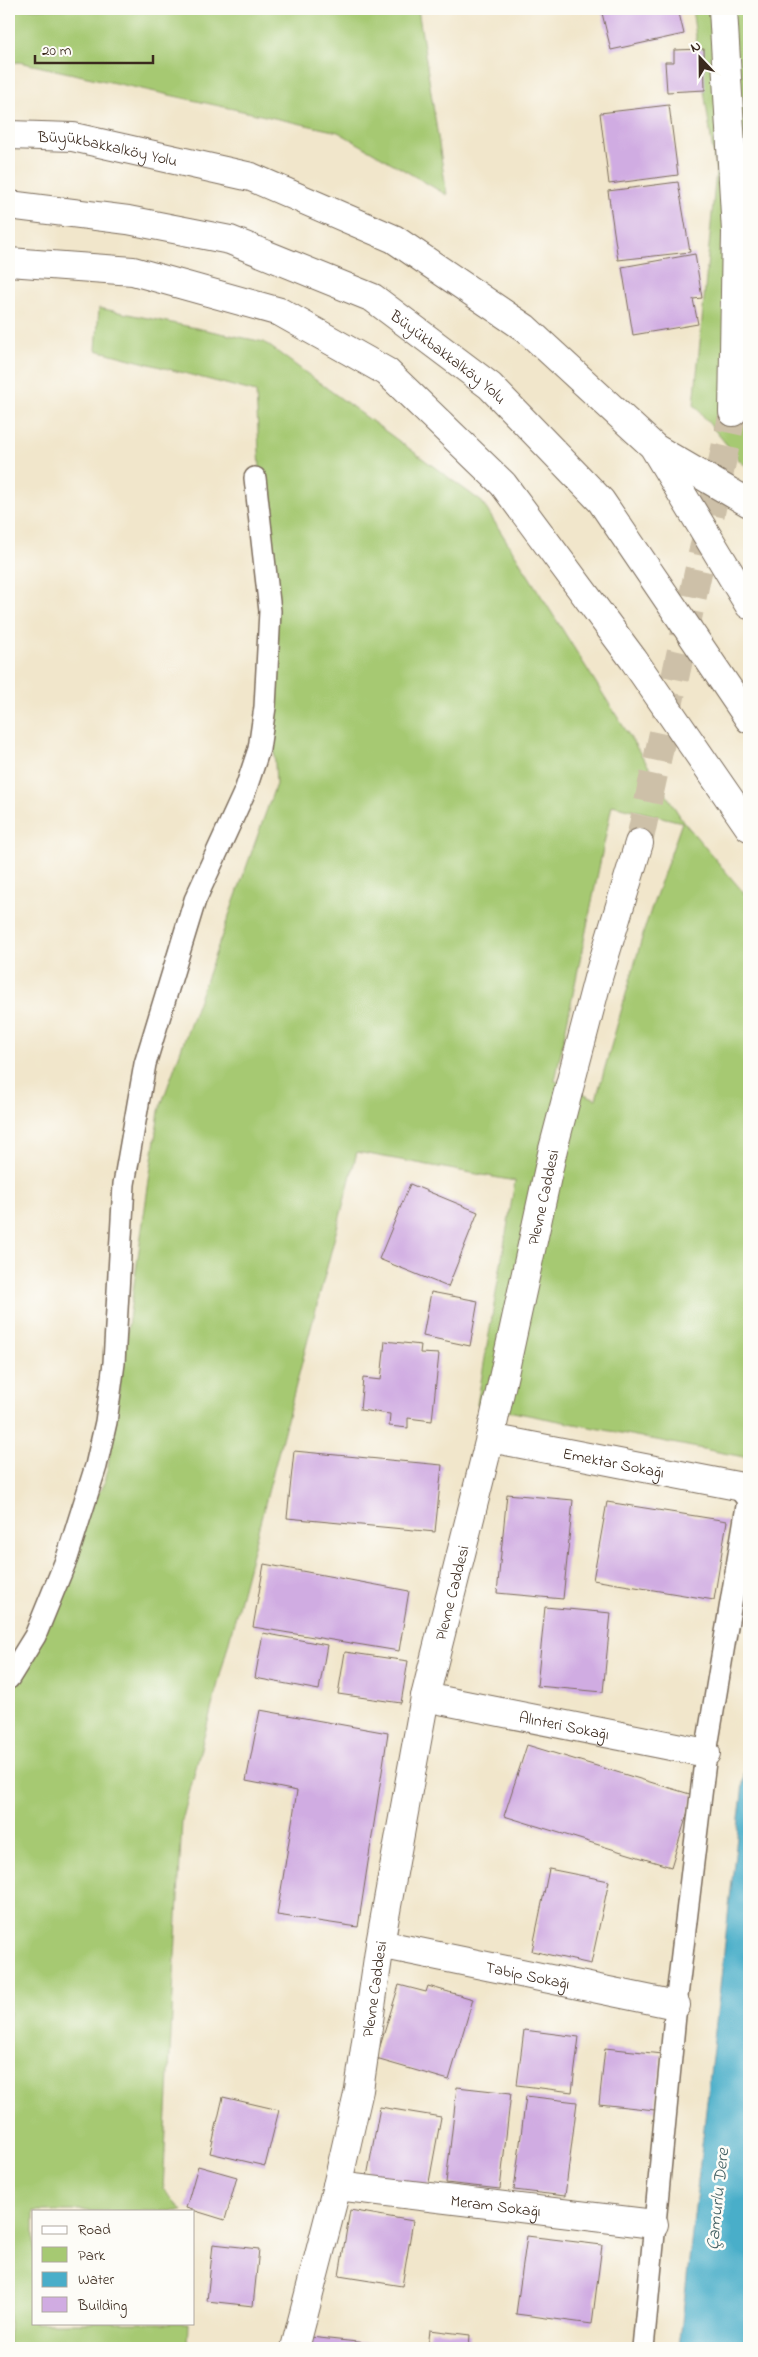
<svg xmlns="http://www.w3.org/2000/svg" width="758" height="2357" font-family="'Indie Flower',sans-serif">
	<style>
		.green { fill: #a6c972; stroke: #707a48; fill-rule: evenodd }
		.water { fill: #4aaec9; stroke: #426c74 }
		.building { fill: #d0ace2 }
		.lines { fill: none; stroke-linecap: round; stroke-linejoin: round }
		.tertiary-tunnel { stroke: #cdc0a8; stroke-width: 28; stroke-dasharray: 28 14; stroke-linecap: butt }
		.service-casing { stroke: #7b6c5b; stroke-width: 24 }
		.minor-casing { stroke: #7b6c5b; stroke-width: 30 }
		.tertiary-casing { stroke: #7b6c5b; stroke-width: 30 }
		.trunk-casing { stroke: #7b6c5b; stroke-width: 30 }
		.service { stroke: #fff; stroke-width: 21 }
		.minor { stroke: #fff; stroke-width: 28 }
		.tertiary { stroke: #fff; stroke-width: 28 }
		.trunk { stroke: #fff; stroke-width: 28 }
		.labels { text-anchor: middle; stroke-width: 5; stroke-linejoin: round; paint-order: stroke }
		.street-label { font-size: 16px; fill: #3b2a1e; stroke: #fdfcf7 }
		.water-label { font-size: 18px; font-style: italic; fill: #415f62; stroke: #fdfcf7 }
	</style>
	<rect width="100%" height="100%" fill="#fdfcf7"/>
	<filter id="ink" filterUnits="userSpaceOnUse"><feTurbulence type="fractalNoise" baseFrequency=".02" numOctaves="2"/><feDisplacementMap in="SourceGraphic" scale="10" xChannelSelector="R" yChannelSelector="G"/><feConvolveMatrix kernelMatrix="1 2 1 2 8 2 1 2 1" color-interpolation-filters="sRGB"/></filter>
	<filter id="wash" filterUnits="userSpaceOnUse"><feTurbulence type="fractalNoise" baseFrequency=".0096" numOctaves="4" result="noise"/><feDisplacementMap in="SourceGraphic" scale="20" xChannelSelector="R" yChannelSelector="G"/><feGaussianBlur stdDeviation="1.12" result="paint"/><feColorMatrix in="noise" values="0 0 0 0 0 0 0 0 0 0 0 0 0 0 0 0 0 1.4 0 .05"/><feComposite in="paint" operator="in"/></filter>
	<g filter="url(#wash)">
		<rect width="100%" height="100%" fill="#f1e6cb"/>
		<!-- green -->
		<g class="green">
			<path d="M9,9H418L447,195L338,132L19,62L9,63Z"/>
			<path d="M692,9H749V468L741,462L694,405L716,172Z"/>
			<path d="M99,308L264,342L482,502L683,821L749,899V1458L477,1405L515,1181L357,1152L182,1821L163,2189L183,2211H34V2323H188L187,2348H9V1666L106,1479L159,1111L276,784L256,392L96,350ZM612,805L682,822L646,924L596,1099L555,1081Z"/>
		</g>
		<!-- water -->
		<path class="water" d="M749,1731V2348H679Z"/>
		<g id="blocks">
			<!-- building -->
			<g class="building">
				<path d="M601,9H678L684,34L611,50Z"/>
				<path d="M704,49L705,90L667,92L665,62H674V50Z"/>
				<path d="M669,105L678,175L609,184L600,113Z"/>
				<path d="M678,182L690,252L618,260L608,191Z"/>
				<path d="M695,254L702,298L693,299L698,324L633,335L622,267Z"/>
				<path d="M410,1184L478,1212L448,1287L379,1259Z"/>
				<path d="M431,1292L478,1301L470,1346L423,1336Z"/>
				<path d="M385,1341L421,1345L420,1353L439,1354L432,1421L408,1418V1428L389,1426L390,1414L360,1410L363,1378L381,1380Z"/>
				<path d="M294,1451L442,1465L435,1532L287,1518Z"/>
				<path d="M507,1494L573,1500L563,1599L497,1593Z"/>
				<path d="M607,1502L727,1521L714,1600L593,1580Z"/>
				<path d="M264,1564L409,1591L399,1651L253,1627Z"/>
				<path d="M545,1607L611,1613L603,1692L537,1686Z"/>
				<path d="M263,1633L327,1645L319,1690L255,1678Z"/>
				<path d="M345,1652L408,1661L401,1703L338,1694Z"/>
				<path d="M260,1710L388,1733L358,1927L277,1915L297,1791L246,1781Z"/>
				<path d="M527,1745L693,1795L671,1867L504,1816Z"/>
				<path d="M549,1869L609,1881L591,1964L532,1951Z"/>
				<path d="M399,1985L426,1992L428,1986L473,1999L449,2080L376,2059Z"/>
				<path d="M524,2030L579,2037L572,2092L517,2085Z"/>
				<path d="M605,2048L662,2054L655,2110L599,2104Z"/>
				<path d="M457,2087L511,2093L500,2189L446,2183Z"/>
				<path d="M526,2096L577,2102L565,2196L514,2190Z"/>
				<path d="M223,2097L279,2110L265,2166L210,2153Z"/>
				<path d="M380,2107L441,2117L427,2193L366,2182Z"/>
				<path d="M198,2166L237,2177L225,2220L186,2208Z"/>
				<path d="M350,2210L413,2221L402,2286L339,2276Z"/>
				<path d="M527,2236L602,2245L592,2324L516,2314Z"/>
				<path d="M213,2244L259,2249L253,2306L207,2301Z"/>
				<path d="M430,2330L470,2335L469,2348H428Z"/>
				<path d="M310,2337L376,2344L375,2348H309Z"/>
			</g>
		</g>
	</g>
	<g filter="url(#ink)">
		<use href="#blocks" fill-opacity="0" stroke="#7b6c5b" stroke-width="1"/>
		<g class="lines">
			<!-- tertiary-tunnel -->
			<path class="tertiary-tunnel" d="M639,843L733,412"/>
			<defs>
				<g id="service">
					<path d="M9,1678L35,1636L67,1558L96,1466L106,1422L114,1363L124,1184L145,1064L195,900L245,791L259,749L265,707L270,611L255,478"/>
					<path d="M643,2348L676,2005L706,1753L748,1500L737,1486"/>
				</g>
				<g id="minor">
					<path id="s1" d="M490,1438L737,1486"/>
					<path id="s2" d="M425,1697L706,1753"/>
					<path id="s3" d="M380,1944L676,2005"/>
					<path id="s4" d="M337,2186L654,2224"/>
				</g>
				<g id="tertiary">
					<path d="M723,9L736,232L733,412"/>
					<path id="s5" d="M295,2348L337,2186L359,2090L380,1944L425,1697L490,1438L553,1149L598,978L639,843"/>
				</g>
				<g id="trunk">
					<path id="s6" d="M9,135L73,137L251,177L394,239L525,328L653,446L749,605"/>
					<path id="s7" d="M9,205L128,220L230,240L373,298L490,386L601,501L749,719"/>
					<path d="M9,262L133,271L280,312L387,372L503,484L633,659L749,827"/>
					<path d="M655,448L749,503"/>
				</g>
			</defs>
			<!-- service casing -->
			<use href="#service" class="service-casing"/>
			<!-- minor casing -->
			<use href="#minor" class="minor-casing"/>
			<!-- tertiary casing -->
			<use href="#tertiary" class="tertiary-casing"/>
			<!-- trunk casing -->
			<use href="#trunk" class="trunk-casing"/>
			<!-- service -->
			<use href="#service" class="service"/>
			<!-- minor -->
			<use href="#minor" class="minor"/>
			<!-- tertiary -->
			<use href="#tertiary" class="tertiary"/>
			<!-- trunk -->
			<use href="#trunk" class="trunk"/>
		</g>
	</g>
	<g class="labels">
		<!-- street labels -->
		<g class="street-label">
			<text dy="6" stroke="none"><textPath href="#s6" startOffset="100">Büyükbakkalköy Yolu</textPath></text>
			<text dy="6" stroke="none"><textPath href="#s7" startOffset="474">Büyükbakkalköy Yolu</textPath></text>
			<text dy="6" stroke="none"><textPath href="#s5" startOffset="1178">Plevne Caddesi</textPath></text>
			<text dy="6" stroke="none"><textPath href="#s1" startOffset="126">Emektar Sokağı</textPath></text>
			<text dy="6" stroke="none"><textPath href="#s5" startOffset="772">Plevne Caddesi</textPath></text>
			<text dy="6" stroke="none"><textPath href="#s2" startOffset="142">Alınteri Sokağı</textPath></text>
			<text dy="6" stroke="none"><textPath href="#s3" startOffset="151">Tabip Sokağı</textPath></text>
			<text dy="6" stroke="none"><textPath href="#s5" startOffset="368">Plevne Caddesi</textPath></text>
			<text dy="6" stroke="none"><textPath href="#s4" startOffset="160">Meram Sokağı</textPath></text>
		</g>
		<!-- water labels -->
		<g class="water-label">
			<text transform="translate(717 2199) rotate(-84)" y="6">Çamurlu Dere</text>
		</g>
	</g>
	<!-- margin -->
	<rect width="758" height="2357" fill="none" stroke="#fdfcf7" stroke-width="30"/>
	<!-- legend -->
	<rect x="32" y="2210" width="162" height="115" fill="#fdfcf7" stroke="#afa8a0"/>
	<rect x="42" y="2226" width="25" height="8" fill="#ffffff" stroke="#afa8a0"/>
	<text x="78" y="2234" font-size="15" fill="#3b2a1e">Road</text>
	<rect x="42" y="2247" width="25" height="15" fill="#a6c972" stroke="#afa8a0"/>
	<text x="78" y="2260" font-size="15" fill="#3b2a1e">Park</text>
	<rect x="42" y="2272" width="25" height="15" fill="#4aaec9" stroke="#afa8a0"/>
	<text x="78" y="2284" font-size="15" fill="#3b2a1e">Water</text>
	<rect x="42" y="2297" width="25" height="15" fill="#d0ace2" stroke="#afa8a0"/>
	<text x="78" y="2310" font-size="15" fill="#3b2a1e">Building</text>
	<!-- north arrow -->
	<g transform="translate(700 58) rotate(338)" stroke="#fdfcf7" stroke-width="4" paint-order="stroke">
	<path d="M0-4L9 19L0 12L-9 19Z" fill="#3b2a1e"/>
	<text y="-8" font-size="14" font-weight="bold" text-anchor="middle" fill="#3b2a1e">N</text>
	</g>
	<!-- scale -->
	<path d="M35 55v8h118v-8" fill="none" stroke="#3b2a1e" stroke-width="2.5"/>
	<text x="42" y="55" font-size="15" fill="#3b2a1e" stroke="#fdfcf7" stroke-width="4" paint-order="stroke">20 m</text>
</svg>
